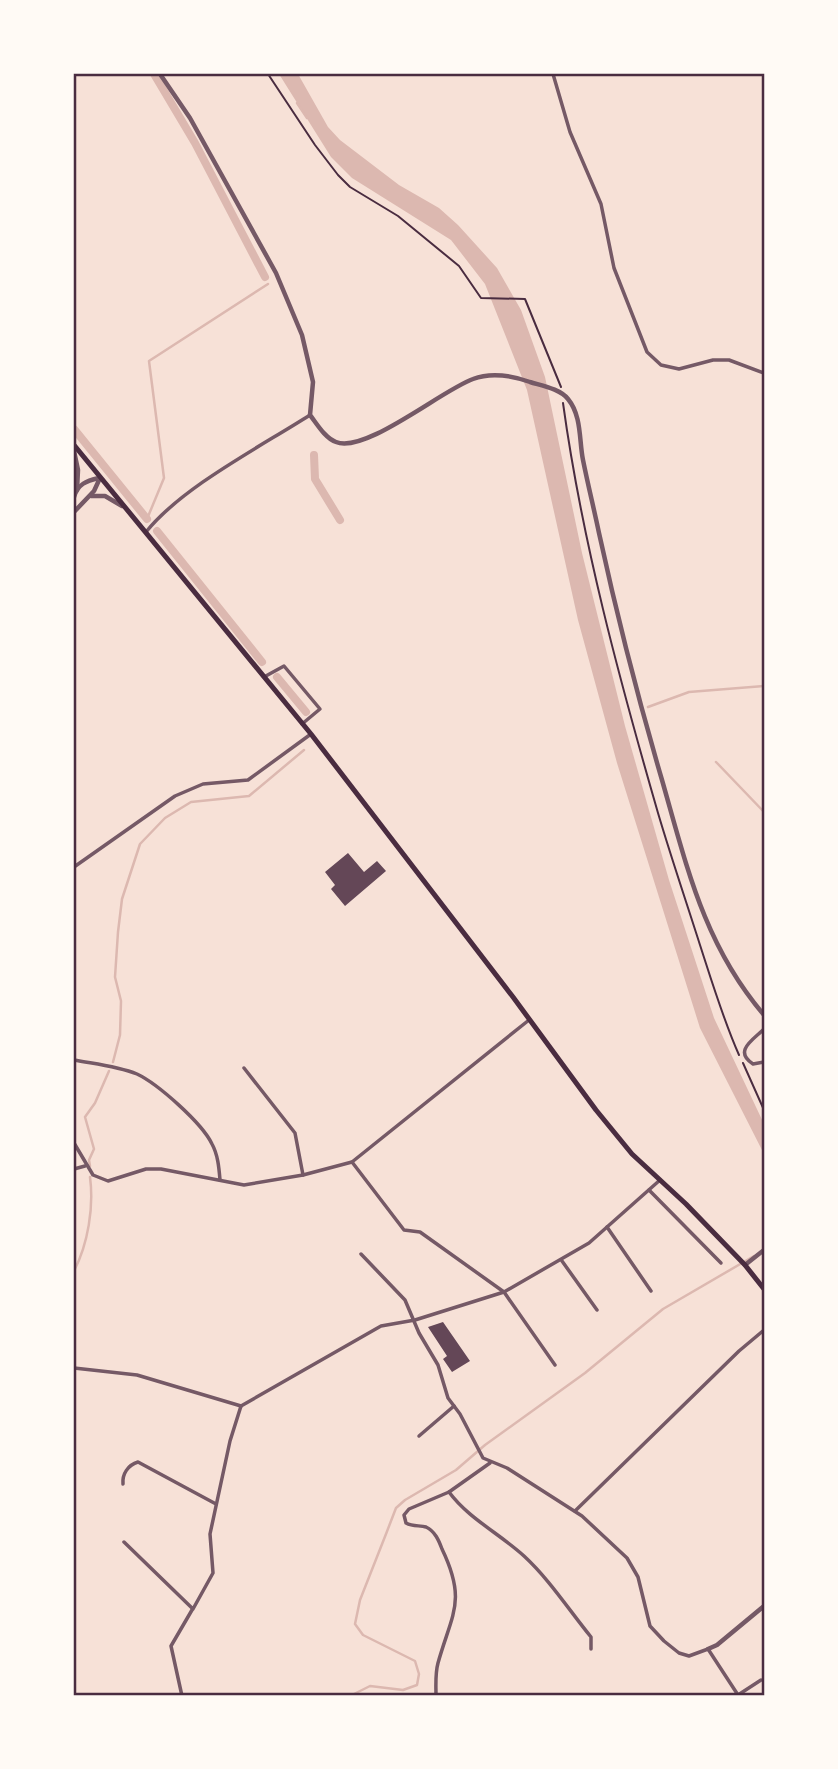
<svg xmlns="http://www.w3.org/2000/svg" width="838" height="1769" font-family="'Open Sans',sans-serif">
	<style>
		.water { fill: #dcb8b0 }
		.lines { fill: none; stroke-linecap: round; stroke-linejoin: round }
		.stream { stroke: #dcb8b0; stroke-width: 2.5 }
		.canal { stroke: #dcb8b0; stroke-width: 8 }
		.building { fill: #644757 }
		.path { stroke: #4a2c40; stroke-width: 2 }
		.minor { stroke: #755966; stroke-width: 3.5 }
		.tertiary { stroke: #755966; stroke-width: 4.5 }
		.secondary { stroke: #4a2c40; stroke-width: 5 }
		.neatline { fill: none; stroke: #4a2c40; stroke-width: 2.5 }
	</style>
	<rect width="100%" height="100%" fill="#f7e1d7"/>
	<!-- water -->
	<path class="water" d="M279,74H298L328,127L340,140L399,185L439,208L458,225L497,268L521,310L545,377L582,553L625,726L669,880L714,1018L764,1124V1154L700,1028L617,763L578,620L527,390L485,284L451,240L352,178L331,157Z"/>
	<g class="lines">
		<!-- stream -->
		<g class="stream">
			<path d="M297,103L307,118"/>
			<path d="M147,519L164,478L149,361L268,284"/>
			<path d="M648,707L689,692L764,686"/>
			<path d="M716,762L764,812"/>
			<path d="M113,1062L120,1035L121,1001L115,977L118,932L122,899L140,844L165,818L191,802L249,796L304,750"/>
			<path d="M90,1166L89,1160L94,1149L85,1117L95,1103L109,1071"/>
			<path d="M74,1271C88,1244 94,1207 90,1177"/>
			<path d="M350,1696L370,1686L403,1690L417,1685L419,1674L415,1661L363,1635L355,1624L360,1600L386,1534L396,1508L405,1500L456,1470L485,1445L585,1373L663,1309L754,1256"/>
		</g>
		<!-- canal -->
		<g class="canal">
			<path d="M154,74L195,143L265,277"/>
			<path d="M74,429L147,519"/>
			<path d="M314,455L315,479L340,520"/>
			<path d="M157,531L262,662"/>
			<path d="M277,677L306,712"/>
		</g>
	</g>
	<!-- building -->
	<g class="building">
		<path d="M348,853L364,872L377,861L386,871L345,906L331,889L335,885L325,872Z"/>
		<path d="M443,1322L470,1361L452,1372L443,1359L447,1356L428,1327Z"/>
	</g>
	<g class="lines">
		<!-- path -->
		<g class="path">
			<path d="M268,74L315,145L338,175L350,187L398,216L459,266L481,298L525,299L561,387"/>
			<path d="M563,403C582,541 619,678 658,813C671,857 686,901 700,945C712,982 723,1019 739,1055"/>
			<path d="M743,1063L764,1110"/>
		</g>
		<!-- minor -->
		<g class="minor">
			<path d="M553,74L570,132L601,204L614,268L647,352L661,365L679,369L713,360H729L764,373"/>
			<path d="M146,532C182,487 260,447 310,415"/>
			<path d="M264,677L284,666L320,709L302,724"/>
			<path d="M74,867L175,796L203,784L248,780L311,734"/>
			<path d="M764,1029C753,1040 733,1051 753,1064L764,1062"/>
			<path d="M74,1060C95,1064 117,1066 137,1074C158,1084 202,1123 212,1144C218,1155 219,1168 220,1180"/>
			<path d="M244,1068L295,1133L303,1175"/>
			<path d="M74,1143L93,1175L108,1181L146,1169H161L244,1185L303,1175L352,1162L529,1020"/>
			<path d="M352,1162L404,1230L420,1232L504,1292L555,1365"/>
			<path d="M74,1169L85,1166"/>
			<path d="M649,1190L721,1263"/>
			<path d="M607,1227L651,1291"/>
			<path d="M361,1254L405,1300L419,1333L438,1365L448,1398L460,1414L483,1458L507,1468L582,1516L627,1558L638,1577L650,1626L664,1641L679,1653L689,1656L708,1649L738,1695L761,1680"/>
			<path d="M562,1261L597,1310"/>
			<path d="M74,1368L137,1375L241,1406"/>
			<path d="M241,1406L381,1326L415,1320L504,1292L589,1243L660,1180"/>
			<path d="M419,1436L454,1406"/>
			<path d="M123,1484C122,1474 128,1465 138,1462L216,1504"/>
			<path d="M449,1492C468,1518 500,1534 524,1556C549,1579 569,1610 591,1637V1649"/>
			<path d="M575,1511L739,1351L764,1330"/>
			<path d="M124,1542L193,1609L213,1573L210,1534L230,1441L241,1406"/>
			<path d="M182,1696L171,1646L192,1610"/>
			<path d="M436,1696C436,1685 435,1674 438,1663C452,1613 467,1601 442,1549C439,1541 435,1531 426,1527C420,1525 413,1527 406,1523L404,1515L409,1509L449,1492L490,1463"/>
		</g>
		<!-- tertiary -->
		<g class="tertiary">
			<path d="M160,74L190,118L276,273L302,335L313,382L310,415C317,424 325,438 336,442C365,454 442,390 473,379C491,372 513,376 530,382C543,386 560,389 568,399C582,416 579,441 583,460C588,485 594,509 599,533C617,616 638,698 662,780C687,867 704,945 764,1015"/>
			<path d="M74,451L78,470L77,490"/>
			<path d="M91,496H105L122,506"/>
			<path d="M74,497C78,484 86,481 99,478"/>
			<path d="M74,512L94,491L100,478"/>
			<path d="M745,1265L764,1250"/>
			<path d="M708,1649L717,1645L764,1606"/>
		</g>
		<!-- secondary -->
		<path class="secondary" d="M74,445L311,734L513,997L596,1110L632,1154L686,1204L745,1265L764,1289"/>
	</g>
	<!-- border -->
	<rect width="838" height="1769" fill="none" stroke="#fffaf5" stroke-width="150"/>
	<rect x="75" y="75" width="688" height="1619" class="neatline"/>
</svg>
